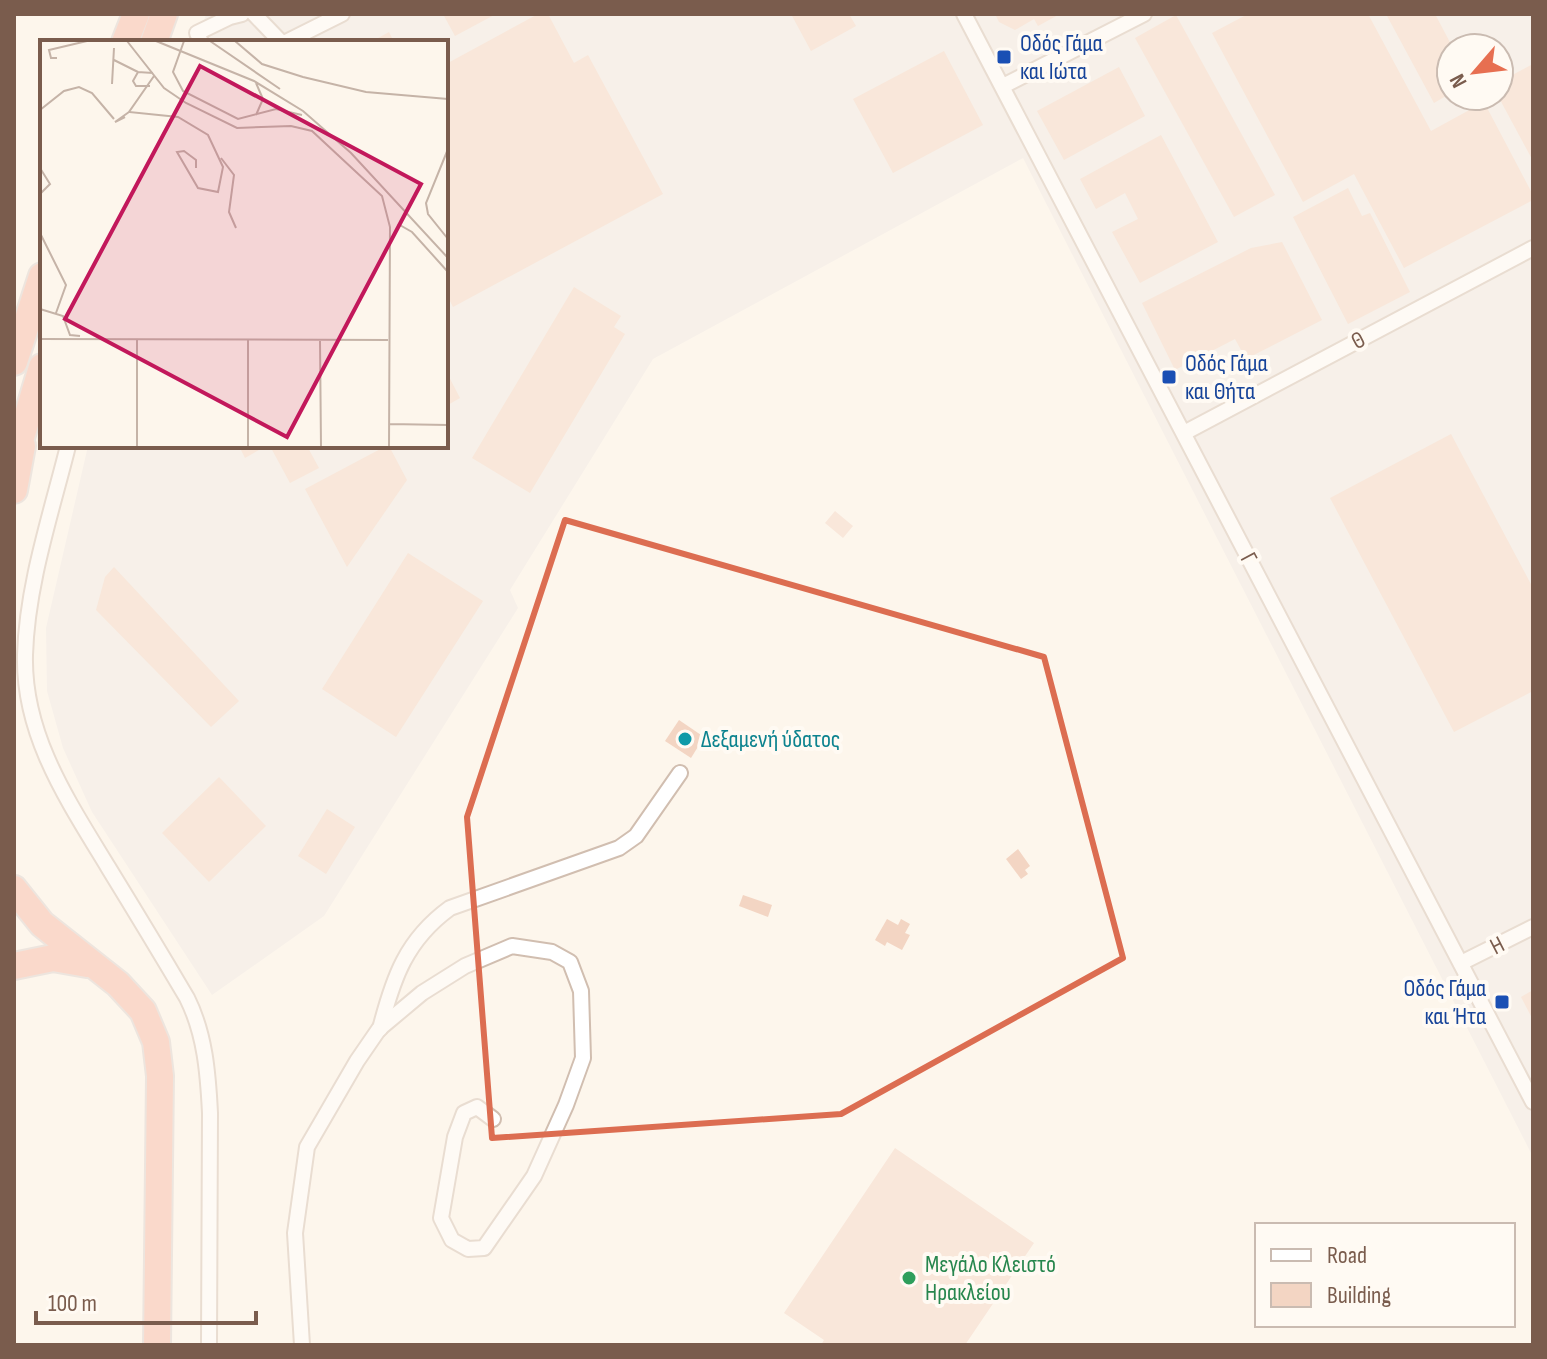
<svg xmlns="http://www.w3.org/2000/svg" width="1547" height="1359" font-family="'Sofia Sans Condensed',sans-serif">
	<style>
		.industrial { fill: #efe9e4; fill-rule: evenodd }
		.building { fill: #f3d5c3 }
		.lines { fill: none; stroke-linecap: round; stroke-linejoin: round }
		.minor-casing { stroke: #d1beb0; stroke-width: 18 }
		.motorway-casing { stroke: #dad1cd; stroke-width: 30 }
		.minor { stroke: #fff; stroke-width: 14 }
		.motorway { stroke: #f7b7a3; stroke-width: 26 }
		.marked { fill: none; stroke: #dc6d51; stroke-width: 6; stroke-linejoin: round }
		.transit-dot { fill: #1a4fb4; stroke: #fffaf3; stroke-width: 3 }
		.culture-dot { fill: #0f9aa8; stroke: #fffaf3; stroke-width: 3 }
		.leisure-dot { fill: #2e9e5b; stroke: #fffaf3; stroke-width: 3 }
		.labels { text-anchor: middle; stroke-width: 8; stroke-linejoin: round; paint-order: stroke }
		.transit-label { font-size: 24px; fill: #164399; stroke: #fffaf3; text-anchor: start }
		.street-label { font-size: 24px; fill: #7a5c4d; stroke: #fffaf3 }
		.culture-label { font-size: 24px; fill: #0d838f; stroke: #fffaf3; text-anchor: start }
		.leisure-label { font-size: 24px; fill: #27864d; stroke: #fffaf3; text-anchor: start }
		.inset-road { fill: none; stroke: #c5b3a7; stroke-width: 2 }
		.view { fill: #c2185b; fill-opacity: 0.15; stroke: #c2185b; stroke-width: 4 }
		.inset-edge { fill: none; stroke: #7a5c4d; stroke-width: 4 }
	</style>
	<rect width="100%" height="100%" fill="#fdf6ec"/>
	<!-- industrial -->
	<path class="industrial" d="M206,14H1533V1157L1023,158L653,359L510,590L518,608L324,916L212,995L92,812L63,748L47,691L46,628L88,446H446V42H198ZM1451,48H1499V96H1451Z"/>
	<!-- building -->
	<g class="building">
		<path d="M443,14H496L455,36Z"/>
		<path d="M538,14H548L574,63L588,55L663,194L453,307L446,293V64Z"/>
		<path d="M791,14H849L856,26L811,51Z"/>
		<path d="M995,14H1060L1038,26L1034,19L1015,30L999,22Z"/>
		<path d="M1248,14H1368L1431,131L1484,102L1533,195V200L1404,268L1354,174L1303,202L1212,33Z"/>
		<path d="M1386,14H1435L1453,48L1451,93L1434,103Z"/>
		<path d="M1176,15L1275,195L1234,217L1135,38Z"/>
		<path d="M389,32L394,42H371Z"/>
		<path d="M944,51L983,125L893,173L853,99Z"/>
		<path d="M1533,64V161L1498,96L1499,82Z"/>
		<path d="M1119,67L1145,116L1064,160L1037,111Z"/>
		<path d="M1161,135L1218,242L1140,283L1112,232L1138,219L1125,193L1096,209L1080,179Z"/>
		<path d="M1348,188L1362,216L1370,213L1410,292L1348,324L1293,217Z"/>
		<path d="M1282,242L1322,320L1246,359L1235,339L1175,370L1142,303L1251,248Z"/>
		<path d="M574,287L621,316L614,327L625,334L530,493L472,458Z"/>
		<path d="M446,371L460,398L446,406Z"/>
		<path d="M1451,434L1533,588V691L1454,732L1330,498Z"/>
		<path d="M239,446H266L245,458Z"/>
		<path d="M270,446H307L319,468L290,483Z"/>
		<path d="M386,446H389L407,480L347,567L305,489Z"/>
		<path d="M835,511L853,526L843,538L825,523Z"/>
		<path d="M408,553L483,601L396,737L322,689Z"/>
		<path d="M114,567L239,701L211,727L96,610L105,577Z"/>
		<path d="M679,720L704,737L691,758L665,741Z"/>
		<path d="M219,777L266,826L209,882L162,833Z"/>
		<path d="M327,809L355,827L326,874L298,856Z"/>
		<path d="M1018,849L1030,866L1025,870L1028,874L1021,879L1006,859Z"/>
		<path d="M743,895L772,905L768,917L739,906Z"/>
		<path d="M887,919L898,925L901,919L910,924L905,933L910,935L902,950L887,942L885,946L875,940Z"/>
		<path d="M1533,990V1020L1521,997Z"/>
		<path d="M895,1148L1034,1243L965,1345H821L824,1340L784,1313Z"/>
	</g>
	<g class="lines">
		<defs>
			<g id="minor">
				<path d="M254,14L281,42"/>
				<path d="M964,14L1533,1102"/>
				<path d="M201,42L197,33L230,17L242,14"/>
				<path d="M286,42L342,14"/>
				<path d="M1003,86L1144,14"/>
				<path d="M1184,433L1533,248"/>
				<path d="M68,446C51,514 27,585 25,655C23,735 68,801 108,867C135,911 161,954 187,998C205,1034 208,1073 210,1113L209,1345"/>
				<path d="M1461,963L1533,927"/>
				<path d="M380,1029C393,978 406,940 450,908L619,848L636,836L680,773"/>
				<path d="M302,1345L295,1233L307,1147L357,1061L379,1029L422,993L465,966L512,946L552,952L570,962L581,991L583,1058L566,1105L534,1176L484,1248L468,1249L452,1240L441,1218L455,1137L464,1113L477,1107L493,1119"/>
			</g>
			<g id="motorway">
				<path d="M125,42L136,14"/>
				<path d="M154,42L164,14"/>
				<path d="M14,362L42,276"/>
				<path d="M14,461L42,367"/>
				<path d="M14,490L22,446"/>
				<path d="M14,889L42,924L118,984L143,1011L156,1042L160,1076L157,1345"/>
				<path d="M14,966L53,958L87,964"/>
			</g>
		</defs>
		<!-- minor casing -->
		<use href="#minor" class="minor-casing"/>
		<!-- motorway casing -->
		<use href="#motorway" class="motorway-casing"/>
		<!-- minor -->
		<use href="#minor" class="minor"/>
		<!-- motorway -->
		<use href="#motorway" class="motorway"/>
	</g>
	<!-- marked area -->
	<path d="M0 0H1547V1359H0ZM565,520L1044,657L1123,958L841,1114L492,1138L467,817Z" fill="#fdf6ec" fill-opacity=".55" fill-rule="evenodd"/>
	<path class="marked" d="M565,520L1044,657L1123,958L841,1114L492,1138L467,817Z"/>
	<!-- markers -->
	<g class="transit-dot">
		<rect x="996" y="49" width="16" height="16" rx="4"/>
		<rect x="1161" y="369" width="16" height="16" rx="4"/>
		<rect x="1494" y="994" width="16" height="16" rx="4"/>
	</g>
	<circle class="culture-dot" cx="685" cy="739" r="8"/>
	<circle class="leisure-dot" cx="909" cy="1278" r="8"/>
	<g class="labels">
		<!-- transit labels -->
		<g class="transit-label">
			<text x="1020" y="51">Οδός Γάμα<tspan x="1020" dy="28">και Ιώτα</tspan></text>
			<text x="1185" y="371">Οδός Γάμα<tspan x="1185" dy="28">και Θήτα</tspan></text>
			<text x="1486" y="996" text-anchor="end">Οδός Γάμα<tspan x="1486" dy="28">και Ήτα</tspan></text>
		</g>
		<!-- street labels -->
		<g class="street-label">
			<text transform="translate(1358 340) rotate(-28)" y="8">Θ</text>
			<text transform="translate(1249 558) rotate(62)" y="8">Γ</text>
			<text transform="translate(1497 945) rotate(-27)" y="8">Η</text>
		</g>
		<!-- culture labels -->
		<g class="culture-label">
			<text x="701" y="747">Δεξαμενή ύδατος</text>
		</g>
		<!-- leisure labels -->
		<g class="leisure-label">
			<text x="925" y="1272">Μεγάλο Κλειστό<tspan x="925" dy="28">Ηρακλείου</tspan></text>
		</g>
	</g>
	<!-- overview -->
	<g transform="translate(40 40)">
		<rect width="408" height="408" fill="#fdf6ec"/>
		<path class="inset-road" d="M87,1L124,48L146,63L197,88L251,86L272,91L342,156L350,187L349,407M116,1L214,41L263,71L311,113L408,218M144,1L133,32L143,51L198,79L236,69L262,75M170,1L240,49M195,1L222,24L263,37L326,52L408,59M17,18H11L9,10L47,1M74,20L98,32M114,36L89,72L138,77L168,95L183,127L178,152L158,148L137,112L144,111L156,120V128M216,43L223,59L216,75M72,44L74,8M110,46H96L93,41L98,32L113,33M0,70L24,51L39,47L52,53L74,79M85,77L75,82L89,72M408,109L386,163L388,174L408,199M181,118L194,135L189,172L196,188M0,128L10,144L0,154M358,184L372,192L408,232M0,193L26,245L16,273M0,269L23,276L30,295L40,296M0,299L348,300M280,301L281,407M349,384L408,385M97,407V299M208,407V300"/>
		<path class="view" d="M160,26L381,144L247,397L25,279Z"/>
		<rect width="408" height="408" class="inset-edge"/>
	</g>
	<!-- border -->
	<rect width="1547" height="1359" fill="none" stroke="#7a5c4d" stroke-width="32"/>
	<!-- legend -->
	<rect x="1255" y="1223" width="260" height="104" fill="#fffaf3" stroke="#cabbb1" stroke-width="2"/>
	<rect x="1271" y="1249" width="40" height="12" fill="#ffffff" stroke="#cabbb1" stroke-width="2"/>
	<text x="1327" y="1263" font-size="24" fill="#7a5c4d">Road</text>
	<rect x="1271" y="1283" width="40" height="24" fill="#f3d5c3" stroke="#cabbb1" stroke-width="2"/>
	<text x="1327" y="1303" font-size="24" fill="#7a5c4d">Building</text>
	<!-- north arrow -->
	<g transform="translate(1475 72) rotate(242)"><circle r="38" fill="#fffaf3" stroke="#cabbb1" stroke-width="2"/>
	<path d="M0-6L14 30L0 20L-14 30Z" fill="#e76f51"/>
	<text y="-12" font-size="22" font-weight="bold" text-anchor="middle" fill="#7a5c4d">N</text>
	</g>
	<!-- scale -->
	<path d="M36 1311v12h220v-12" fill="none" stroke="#7a5c4d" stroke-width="4"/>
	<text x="48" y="1311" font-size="24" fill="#7a5c4d" stroke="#fffaf3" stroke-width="6" paint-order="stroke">100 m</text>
</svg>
